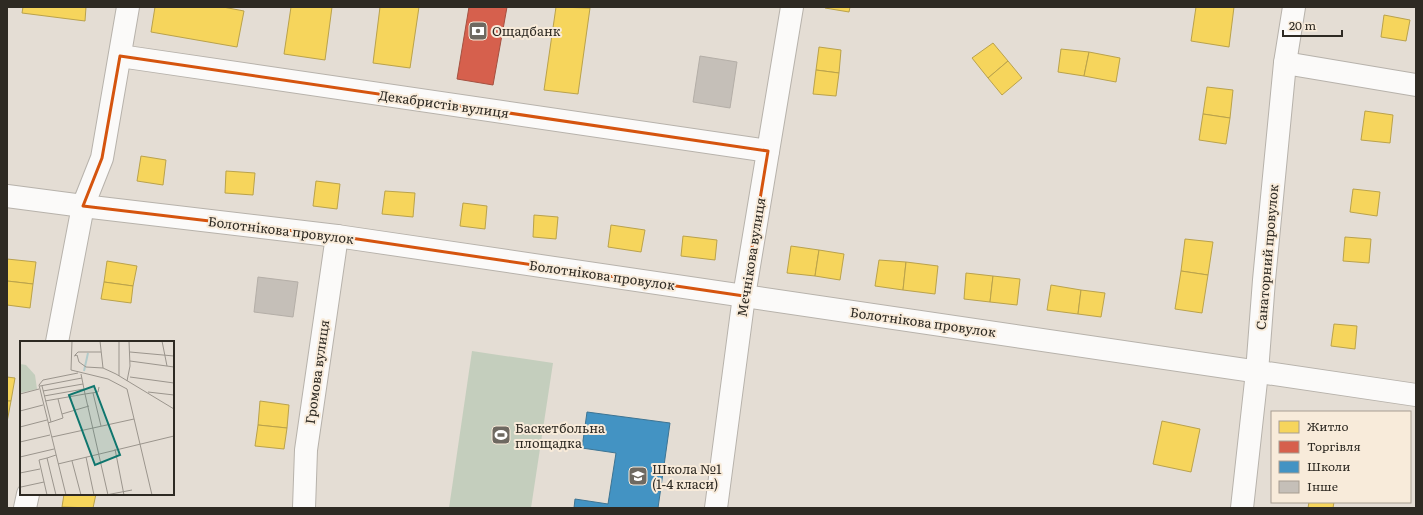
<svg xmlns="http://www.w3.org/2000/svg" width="1423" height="515" font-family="Literata,serif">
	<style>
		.green { fill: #c4cebd }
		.homes { fill: #f6d55c; stroke: #baa24b }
		.shops { fill: #d6604d; stroke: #a45040 }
		.schools { fill: #4393c3; stroke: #3d7493 }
		.building { fill: #c5bfb8; stroke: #b4aea7 }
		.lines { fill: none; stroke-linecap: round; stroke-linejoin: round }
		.minor-casing { stroke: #b7b2ab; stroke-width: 24 }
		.minor { stroke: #fbfaf9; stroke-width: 22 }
		.marked { fill: none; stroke: #d5540e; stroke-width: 3; stroke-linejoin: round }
		.labels { text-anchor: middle; stroke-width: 4; stroke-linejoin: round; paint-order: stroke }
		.poi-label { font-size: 13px; fill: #2e2a23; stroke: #f8ebda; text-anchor: start }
		.street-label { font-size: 13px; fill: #2e2a23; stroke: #f8ebda }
		.inset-river { fill: none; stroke: #b2cbca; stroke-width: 2 }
		.inset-road { fill: none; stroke: #9b958d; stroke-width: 1 }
		.view { fill: #0f766e; fill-opacity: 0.15; stroke: #0f766e; stroke-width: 2 }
		.inset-edge { fill: none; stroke: #2e2a23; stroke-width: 2 }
	</style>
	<rect width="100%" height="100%" fill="#e4ddd4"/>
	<!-- green -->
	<path class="green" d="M472,351L553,363L531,508H449Z"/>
	<!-- homes -->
	<g class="homes">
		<path d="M23,7H86L85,21L22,13Z"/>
		<path d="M155,7H223L244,11L237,47L151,32Z"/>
		<path d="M291,7H332L325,60L284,54Z"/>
		<path d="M380,7H419L410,68L373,63Z"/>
		<path d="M556,7L590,8L578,94L544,90Z"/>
		<path d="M826,7H850L849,12L825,8Z"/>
		<path d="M1196,7H1234L1229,47L1191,41Z"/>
		<path d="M1384,15L1410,20L1406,41L1381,37Z"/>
		<path d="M993,43L1008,61L988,78L972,58Z"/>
		<path d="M819,47L841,50L839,73L816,70Z"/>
		<path d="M1061,49L1089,52L1084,76L1058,72Z"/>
		<path d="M1089,52L1120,58L1116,82L1084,76Z"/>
		<path d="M1008,61L1022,78L1002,95L988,78Z"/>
		<path d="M816,70L839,73L836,96L813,94Z"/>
		<path d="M1207,87L1233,90L1230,118L1203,114Z"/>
		<path d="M1365,111L1393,115L1390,143L1361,140Z"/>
		<path d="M1203,114L1230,118L1226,144L1199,140Z"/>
		<path d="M141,156L166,160L163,185L137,181Z"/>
		<path d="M226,171L255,173L253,195L225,193Z"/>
		<path d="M316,181L340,184L337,209L313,206Z"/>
		<path d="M1353,189L1380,192L1377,216L1350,212Z"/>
		<path d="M385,191L415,193L413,217L382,214Z"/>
		<path d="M463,203L487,206L485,229L460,226Z"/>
		<path d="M534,215L558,217L556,239L533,237Z"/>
		<path d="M611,225L645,230L641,252L608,247Z"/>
		<path d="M683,236L717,240L715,260L681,256Z"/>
		<path d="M1345,237L1371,239L1369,263L1343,261Z"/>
		<path d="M1185,239L1213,242L1208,275L1181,271Z"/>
		<path d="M791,246L819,250L815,276L787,273Z"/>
		<path d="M819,250L844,254L840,280L815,276Z"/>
		<path d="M7,259L36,262L33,284L7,281Z"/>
		<path d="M879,260L906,262L903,290L875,286Z"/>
		<path d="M107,261L137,266L133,286L104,282Z"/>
		<path d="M906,262L938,266L935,294L903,290Z"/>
		<path d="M1181,271L1208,275L1202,313L1175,309Z"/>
		<path d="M966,273L993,276L990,302L964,299Z"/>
		<path d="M993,276L1020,279L1017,305L990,302Z"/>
		<path d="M7,281L33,284L30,308L7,305Z"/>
		<path d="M104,282L133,286L131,303L101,299Z"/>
		<path d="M1051,285L1081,290L1078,314L1047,310Z"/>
		<path d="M1081,290L1105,293L1101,317L1078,314Z"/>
		<path d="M1334,324L1357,326L1355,349L1331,346Z"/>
		<path d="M7,377L15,378L11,401H7Z"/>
		<path d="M7,401H11L7,422Z"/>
		<path d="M260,401L289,405L287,428L258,425Z"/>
		<path d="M1162,421L1200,429L1191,472L1153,464Z"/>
		<path d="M258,425L287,428L284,449L255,446Z"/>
		<path d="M64,494H96L93,508L62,507Z"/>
		<path d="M1309,502H1334L1333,508H1308Z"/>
	</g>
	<!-- shops -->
	<path class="shops" d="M469,7H507L493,85L457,79Z"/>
	<!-- schools -->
	<path class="schools" d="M587,412L670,423L658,508H574L575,499L608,504L616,453L582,448Z"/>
	<!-- building -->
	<g class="building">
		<path d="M700,56L737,62L730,108L693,102Z"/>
		<path d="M258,277L298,282L293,317L254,312Z"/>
	</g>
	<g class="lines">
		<defs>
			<g id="minor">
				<path d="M120,56L768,151"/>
				<path d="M1285,63L1416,85"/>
				<path d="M7,196L83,206L102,158L128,7"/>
				<path d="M57,342L83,206L337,236L1416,395"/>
				<path d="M25,508L28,494"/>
				<path d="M304,508L306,450L337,236"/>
				<path d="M716,508L744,296L792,7"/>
				<path d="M1242,508L1257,372L1264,280L1285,63L1294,7"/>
			</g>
		</defs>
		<!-- minor casing -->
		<use href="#minor" class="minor-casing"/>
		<!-- minor -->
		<use href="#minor" class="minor"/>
	</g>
	<!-- marked area -->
	<path class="marked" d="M120,56L768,151L744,296L337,236L83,206L102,158Z"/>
	<!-- icons -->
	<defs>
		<symbol id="bank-square" viewBox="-11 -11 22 22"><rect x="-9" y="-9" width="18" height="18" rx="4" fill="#6e6961" stroke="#f8ebda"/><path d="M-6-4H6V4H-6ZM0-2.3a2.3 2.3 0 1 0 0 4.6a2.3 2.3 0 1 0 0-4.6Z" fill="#fff"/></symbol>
		<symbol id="stadium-square" viewBox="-11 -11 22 22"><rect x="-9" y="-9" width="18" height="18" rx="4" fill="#6e6961" stroke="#f8ebda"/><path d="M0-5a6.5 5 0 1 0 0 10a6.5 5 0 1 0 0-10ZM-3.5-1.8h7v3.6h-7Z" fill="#fff"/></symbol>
		<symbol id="school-square" viewBox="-11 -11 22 22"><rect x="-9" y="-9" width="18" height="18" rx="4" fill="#6e6961" stroke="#f8ebda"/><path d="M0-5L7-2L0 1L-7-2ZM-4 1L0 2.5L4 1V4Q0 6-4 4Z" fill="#fff"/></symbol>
	</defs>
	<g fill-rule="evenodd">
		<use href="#bank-square" x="467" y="20" width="22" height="22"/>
		<use href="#stadium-square" x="490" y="424" width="22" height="22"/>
		<use href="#school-square" x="627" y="465" width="22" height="22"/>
	</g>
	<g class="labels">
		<!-- poi labels -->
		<g class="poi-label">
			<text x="492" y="36">Ощадбанк</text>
			<text x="515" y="433">Баскетбольна<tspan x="515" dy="15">площадка</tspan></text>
			<text x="652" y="474">Школа №1<tspan x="652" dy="15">(1-4 класи)</tspan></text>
		</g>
		<!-- street labels -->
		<g class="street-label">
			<text transform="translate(444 104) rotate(8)" y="5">Декабристів вулиця</text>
			<text transform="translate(281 230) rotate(7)" y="5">Болотнікова провулок</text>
			<text transform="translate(751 257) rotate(-81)" y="5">Мєчнікова вулиця</text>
			<text transform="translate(1267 257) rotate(-85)" y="5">Санаторний провулок</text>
			<text transform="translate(602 275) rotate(8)" y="5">Болотнікова провулок</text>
			<text transform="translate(923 322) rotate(8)" y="5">Болотнікова провулок</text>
			<text transform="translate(317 372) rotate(-82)" y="5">Громова вулиця</text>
		</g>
	</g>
	<!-- overview -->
	<g transform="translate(20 341)">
		<rect width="154" height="154" fill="#e4ddd4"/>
		<path d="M0,23L6,24L15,34L17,48L0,52Z" fill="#c4cebd"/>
		<path class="inset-river" d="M64,30L68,12"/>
		<path class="inset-road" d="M80,0L83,27M99,0V35M142,0L147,25M110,11L154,15M55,14L58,11H81M54,15L57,14L59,21L66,26L83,27L96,33L154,68M110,20L154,26M51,29L88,38L107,48L132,154M51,29L52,0M61,33L65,53L78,51L79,46M110,36L154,42M107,40L110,25L109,0M20,45L62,37M22,45L31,81L28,82M23,50L63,43M128,51L154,54M73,52L81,85M0,53L19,48M24,55L64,48M25,60L65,53L88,154M0,70L23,64M42,73L69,65M31,81L43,77L38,58M0,86L27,79M32,96L114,78M0,101L30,94M95,108L104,154M36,114L27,117L36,154M0,116L34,108M66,116L74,154M52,120L61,154M38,123L154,95M0,132L20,128M1,146L24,141M27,154L19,119L27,117M46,154L19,44L23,39L58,32M86,154L112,149"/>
		<path class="view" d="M74,45L100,114L75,124L49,54Z"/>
		<rect width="154" height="154" class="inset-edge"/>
	</g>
	<!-- border -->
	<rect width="1423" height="515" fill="none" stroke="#2e2a23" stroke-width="16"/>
	<!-- legend -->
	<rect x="1271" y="411" width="140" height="92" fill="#f8ebda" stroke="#a79e91"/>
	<rect x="1279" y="421" width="20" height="12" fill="#f6d55c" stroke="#a79e91"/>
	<text x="1307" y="431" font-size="12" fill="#2e2a23">Житло</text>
	<rect x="1279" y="441" width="20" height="12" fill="#d6604d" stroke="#a79e91"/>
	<text x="1307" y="451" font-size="12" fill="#2e2a23">Торгівля</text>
	<rect x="1279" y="461" width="20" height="12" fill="#4393c3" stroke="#a79e91"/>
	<text x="1307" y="471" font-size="12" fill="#2e2a23">Школи</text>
	<rect x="1279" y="481" width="20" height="12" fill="#c5bfb8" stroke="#a79e91"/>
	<text x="1307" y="491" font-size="12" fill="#2e2a23">Інше</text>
	<!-- scale -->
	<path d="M1283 30v6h59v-6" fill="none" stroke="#2e2a23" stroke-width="2"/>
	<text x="1289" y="30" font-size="12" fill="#2e2a23" stroke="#f8ebda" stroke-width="3" paint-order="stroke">20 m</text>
</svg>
